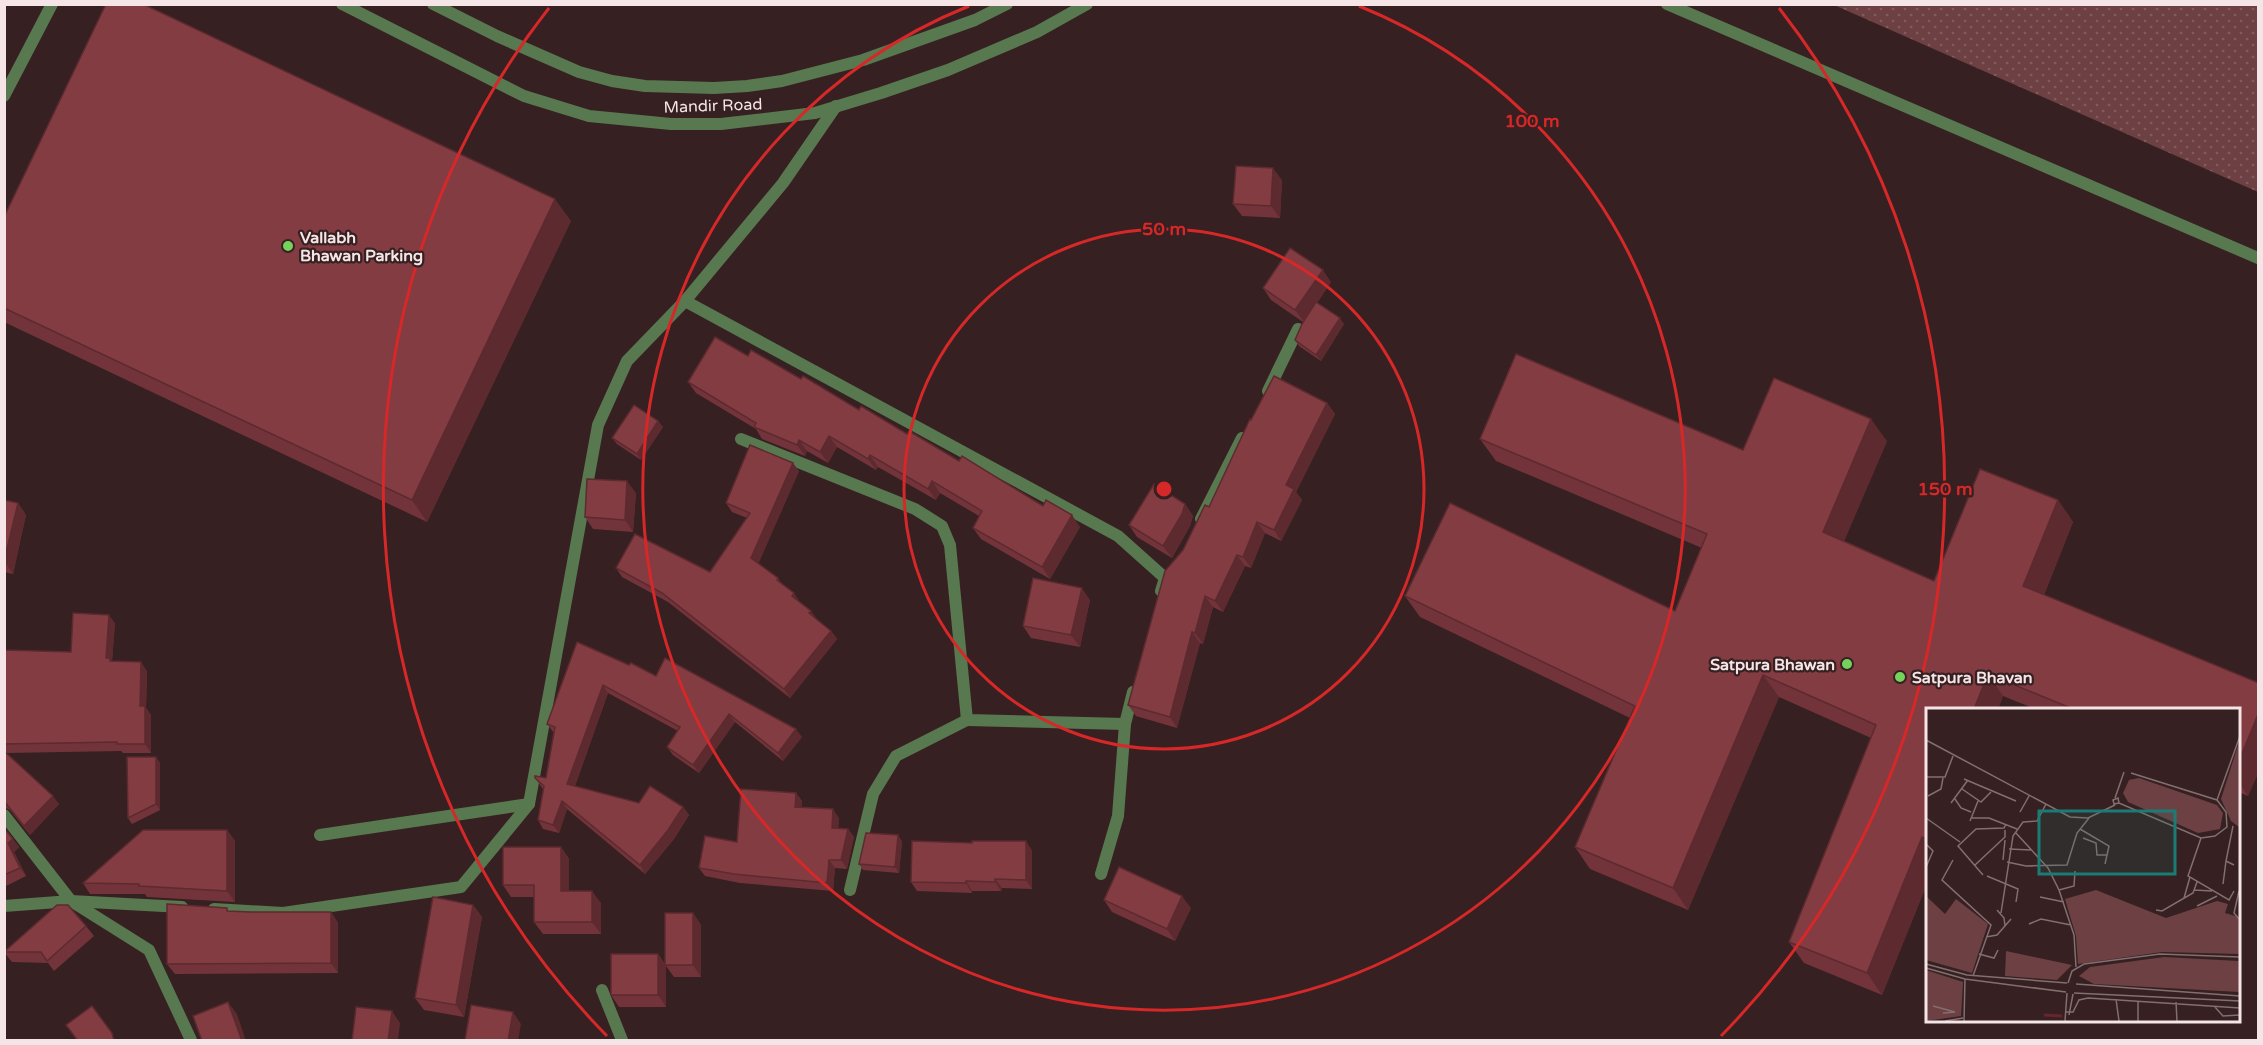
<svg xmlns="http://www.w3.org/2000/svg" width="2263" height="1045" font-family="'Varela Round',sans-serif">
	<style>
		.park { fill: url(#park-dots) }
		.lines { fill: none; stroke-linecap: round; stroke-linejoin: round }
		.minor { stroke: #587850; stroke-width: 12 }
		.tertiary { stroke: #587850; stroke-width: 12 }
		.wall { fill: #72343a }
		.shaded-wall { fill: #5c2a2f }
		.building { fill: #843c43; stroke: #5c2a2f; stroke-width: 1.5 }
		.ring { fill: none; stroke: #d62828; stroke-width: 3 }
		.poi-dot { fill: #75d25b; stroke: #362021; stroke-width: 2 }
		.labels { text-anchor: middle; stroke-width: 4.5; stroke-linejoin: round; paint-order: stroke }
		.street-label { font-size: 16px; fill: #f5e5e6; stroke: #362021 }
		.poi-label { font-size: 16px; font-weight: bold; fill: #f5e5e6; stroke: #362021; text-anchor: start }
		.inset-river { fill: none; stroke: #6a242d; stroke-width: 3 }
		.inset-road { fill: none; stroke: #826f70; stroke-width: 1.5 }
		.view { fill: #1a7c74; fill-opacity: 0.15; stroke: #1a7c74; stroke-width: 3 }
		.inset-edge { fill: none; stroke: #f5e5e6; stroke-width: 3 }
		.centre { fill: #d62828; stroke: #362021; stroke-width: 3 }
		.ring-label { font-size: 18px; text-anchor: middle; font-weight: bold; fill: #d62828; stroke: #362021; stroke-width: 4.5; stroke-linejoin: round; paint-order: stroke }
	</style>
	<defs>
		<pattern id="park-dots" width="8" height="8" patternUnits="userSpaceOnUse" patternTransform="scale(1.5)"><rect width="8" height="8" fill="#6d4043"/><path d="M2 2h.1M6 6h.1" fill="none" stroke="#825b5e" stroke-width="1.8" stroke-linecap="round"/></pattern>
	</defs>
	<rect width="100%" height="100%" fill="#362021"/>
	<!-- park -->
	<path class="park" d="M1834,5H2258V192Z"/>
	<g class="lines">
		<!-- minor -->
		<g class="minor">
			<path d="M4,96L52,4"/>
			<path d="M685,301L1118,536L1165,578L1161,591"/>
			<path d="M1268,391L1298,329"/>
			<path d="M741,439L915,509L942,526L950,545L967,720L1125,724"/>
			<path d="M1201,519L1242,438"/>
			<path d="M4,815L71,901L149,950L191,1040"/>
			<path d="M320,835L529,804"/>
			<path d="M1101,874L1118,816L1125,724L1133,692"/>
			<path d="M850,890L873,794L896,756L967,720"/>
			<path d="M4,906L71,901L182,907"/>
			<path d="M214,909L283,913L461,887L529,804L598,425L627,361L685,301L783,183L836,106"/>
			<path d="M602,990L622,1040"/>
		</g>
		<!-- tertiary -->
		<g class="tertiary">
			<path d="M342,4L524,96L589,116L671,124H721L815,113L881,93L948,70L1037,32L1087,4"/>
			<path d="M433,4L497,36L579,72L612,81L645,86L714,88L747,86L782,81L863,60L975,20L1007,4"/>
			<path d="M1667,4L2258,258"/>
		</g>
	</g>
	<!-- wall -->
	<g class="wall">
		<path d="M1282,180L1280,218L1242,216L1233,204Z"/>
		<path d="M4,217L571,221L427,522L4,322Z"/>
		<path d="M1331,282L1317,303L1344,324L1321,361L1299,346L1295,340L1303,322L1271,300L1263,288Z"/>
		<path d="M748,356L801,379L959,461L1080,527L1050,579L981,539L973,528L979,516L940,493L936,500L878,467L876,470L837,447L828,463L807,451L805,456L762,439L756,429L696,393L688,382Z"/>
		<path d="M1327,403L1335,414L1296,492L1302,500L1281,541L1265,533L1251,568L1245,566L1223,612L1213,607L1203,644L1200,643L1177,728L1136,716L1128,705L1183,550L1209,507Z"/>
		<path d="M658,421L663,427L641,460L617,444L612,438Z"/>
		<path d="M1480,439L1743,450L1887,441L1844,541L1934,581L2058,500L2073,522L2044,595L2259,683V771L2248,796L2238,792V709H2035L2003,696L1998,709H1927V884L1882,995L1804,963L1789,942L1871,738L1779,697L1688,910L1590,869L1575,847L1630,718L1420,617L1405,596L1675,611L1702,548L1496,461Z"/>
		<path d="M799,471L758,564L778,578L782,585L816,619L831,631L837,639L790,698L668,602L622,577L616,568L710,572L747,518L732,512L726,503Z"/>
		<path d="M636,493L633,532L593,529L585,517Z"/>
		<path d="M4,500L18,503L26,515L13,574L4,572Z"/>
		<path d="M1185,504L1193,516L1190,526L1172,558L1137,537L1129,525Z"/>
		<path d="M1090,600L1080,647L1031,638L1023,626Z"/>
		<path d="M115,623L112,661L147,671L146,708L151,715V753H123L121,751L6,753L59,804L30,835L10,810L4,807V650L71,652Z"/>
		<path d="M629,665L802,737L783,761L735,722L699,773L673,755L667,747L678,731L608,693L575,786L639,803L683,807L689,815L674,839L645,874L567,809L559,833L543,829L538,820L543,789L535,778H546L554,733L547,724Z"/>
		<path d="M156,757L160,763V810L132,824L128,818Z"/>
		<path d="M796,793L802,801L801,807L839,818L838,828L848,829L854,837L847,869L835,868L833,891L740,883L705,876L699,868L737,842Z"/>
		<path d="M4,828L19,847L14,852L26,876L4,887Z"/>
		<path d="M227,830L235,841V902L147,897L145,894H90L83,883Z"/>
		<path d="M902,841L899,873L863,870L859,864Z"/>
		<path d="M561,847L569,859V891L601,903V934H543L534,922V897H511L503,885Z"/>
		<path d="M1032,850V889L1002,888L1001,891H972V893L917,891L911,882Z"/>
		<path d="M1104,900L1191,908L1175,941L1112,912Z"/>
		<path d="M473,905L482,917L464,1017L424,1010L415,998Z"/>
		<path d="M230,911L250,912H331L338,923V973L175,974L167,964Z"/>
		<path d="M693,913L701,925V977H674L666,966V1007H619L611,995L658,954L665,964Z"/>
		<path d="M86,926L94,936L54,971L48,963L12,962L4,952Z"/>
	</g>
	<!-- shaded-wall -->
	<g class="shaded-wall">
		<path d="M1273,168L1282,180L1280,218L1271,206Z"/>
		<path d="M555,199L571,221L427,522L412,500Z"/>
		<path d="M1323,270L1331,282L1304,322L1295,310Z"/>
		<path d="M1340,318L1344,324L1321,361L1316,355Z"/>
		<path d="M1327,403L1335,414L1296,492L1302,500L1281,541L1274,530L1286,485Z"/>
		<path d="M1871,419L1887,441L1839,553L1823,532Z"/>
		<path d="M658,421L663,427L641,460L637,454Z"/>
		<path d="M829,436L837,447L828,463L820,452Z"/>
		<path d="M799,440L807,451L805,456L797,445Z"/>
		<path d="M870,455L878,467L876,470L868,459Z"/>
		<path d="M793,463L799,471L757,567L751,558Z"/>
		<path d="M627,481L636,493L633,532L625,520Z"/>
		<path d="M932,481L940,493L936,500L928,489Z"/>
		<path d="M2058,500L2073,522L2039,608L2023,586Z"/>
		<path d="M18,503L26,515L13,574L4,561Z"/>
		<path d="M1185,504L1193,516L1190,526L1172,558L1163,546Z"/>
		<path d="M1072,515L1080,527L1050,579L1042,567Z"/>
		<path d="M1257,522L1265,533L1251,568L1243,557Z"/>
		<path d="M1237,555L1245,566L1223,612L1215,601Z"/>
		<path d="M1082,588L1090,600L1080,647L1071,635Z"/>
		<path d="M794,593L800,602L792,596Z"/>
		<path d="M1205,596L1213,607L1203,644L1195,633Z"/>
		<path d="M811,611L817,619L809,613Z"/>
		<path d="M109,615L115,623L112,661L116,666L106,658Z"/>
		<path d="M831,631L837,639L790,698L784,689Z"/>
		<path d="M1192,632L1200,643L1177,728L1170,717Z"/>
		<path d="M141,662L147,671L146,708L151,715V753L145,744L140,706Z"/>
		<path d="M1988,674L2003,696L1998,709H1974Z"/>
		<path d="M1763,675L1779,697L1688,910L1673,888Z"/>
		<path d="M603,685L608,693L573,792L567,784Z"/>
		<path d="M2259,712V771L2248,796L2238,781V763Z"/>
		<path d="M729,714L735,722L699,773L693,765Z"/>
		<path d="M796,729L802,737L783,761L778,753Z"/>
		<path d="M156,757L160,763V810L156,804Z"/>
		<path d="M796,793L802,801L801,815L795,807Z"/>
		<path d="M53,796L59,804L30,835L24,826Z"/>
		<path d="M562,801L567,809L559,833L553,825Z"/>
		<path d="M683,807L689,815L674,839L645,874L640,865Z"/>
		<path d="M833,809L839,818L838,836L832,828Z"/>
		<path d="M848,829L854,837L847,869L841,860Z"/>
		<path d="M227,830L235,841V902L227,891Z"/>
		<path d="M898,835L902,841L899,873L895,867Z"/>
		<path d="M1922,837L1927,845V884L1882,995L1867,973Z"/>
		<path d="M13,839L19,847L14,852L26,876L20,868L8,843Z"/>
		<path d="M1026,841L1032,850V889L1026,880Z"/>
		<path d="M561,847L569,859V903L561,891Z"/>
		<path d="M829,860L835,868L833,891L827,883Z"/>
		<path d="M995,879L1002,888L1001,891L995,882Z"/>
		<path d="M966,881L972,891V893L966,883Z"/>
		<path d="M592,891L601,903V934L592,922Z"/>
		<path d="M1182,896L1191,908L1175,941L1167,929Z"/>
		<path d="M473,905L482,917L464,1017L456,1005Z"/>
		<path d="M331,912L338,923V973L331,963Z"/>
		<path d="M693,913L701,925V977L693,965Z"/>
		<path d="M658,954L666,966V1007L658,995Z"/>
		<path d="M228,1002L237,1014L246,1041H242Z"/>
		<path d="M392,1011L400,1023L398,1041H388Z"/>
		<path d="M513,1012L521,1024L518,1041H508Z"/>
	</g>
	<!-- building -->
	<g class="building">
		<path d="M106,4H143L555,199L412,500L4,308V217Z"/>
		<path d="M1236,166L1273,168L1271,206L1233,204Z"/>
		<path d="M1290,248L1323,270L1295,310L1263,288Z"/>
		<path d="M1316,302L1340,318L1316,355L1295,340L1302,324Z"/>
		<path d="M715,337L748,356L751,350L801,379L803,376L859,410L861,406L907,434L909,431L959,461L962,456L1043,506L1046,500L1072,515L1042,567L973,528L982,511L932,481L928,489L870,455L868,459L829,436L820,452L799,440L797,445L754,427L756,423L688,382Z"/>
		<path d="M1516,354L1743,450L1774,378L1871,419L1823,532L1934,581L1980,469L2058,500L2023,586L2259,683V712L2238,763V709H2073L1988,674L1974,709H1927V840L1922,837L1867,973L1789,942L1876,725L1763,675L1673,888L1575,847L1635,706L1405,596L1450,503L1675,611L1707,534L1480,439Z"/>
		<path d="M1274,376L1327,403L1286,485L1294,489L1274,530L1257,522L1243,557L1237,555L1215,601L1205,596L1195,633L1192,632L1170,717L1128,705L1165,571L1183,550L1205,505L1209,507L1250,419L1251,420Z"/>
		<path d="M634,405L658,421L637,454L612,438Z"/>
		<path d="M750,445L793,463L751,558L778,578L777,580L794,593L792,596L811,611L809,613L831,631L784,689L662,593L616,568L635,534L710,572L750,513L726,503Z"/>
		<path d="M587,479L627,481L625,520L585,517Z"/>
		<path d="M1154,484L1185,504L1182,514L1163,546L1129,525Z"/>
		<path d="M4,500L18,503L4,561Z"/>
		<path d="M1033,578L1082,588L1071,635L1023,626Z"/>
		<path d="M73,613L109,615L106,658H110V661L141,662L140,706H145V744H117V742L4,744V650L71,652Z"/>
		<path d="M577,642L629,665L631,663L656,676L665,658L796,729L778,753L729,714L693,765L667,747L680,727L603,685L567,784L639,803L650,786L683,807L668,830L640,865L562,801L553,825L538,820L544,786L535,778V776L546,778L555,727L547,724Z"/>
		<path d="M4,751L53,796L24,826L4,801Z"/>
		<path d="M127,757H156V804L128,818Z"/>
		<path d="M741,789L796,793L795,807L833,809L832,828L848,829L841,860H829L827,883L734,874L699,868L705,836L737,842Z"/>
		<path d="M4,828L13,839L8,843L20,868L4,875Z"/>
		<path d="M143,830H227V891L139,886V884L83,883Z"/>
		<path d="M866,833L898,835L895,867L859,864Z"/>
		<path d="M912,841L972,843V841H1026V880L995,879V882L966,881V883L911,882Z"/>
		<path d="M503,847H561V891H592V922H534V885H503Z"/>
		<path d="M1119,867L1182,896L1167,929L1104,900Z"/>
		<path d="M433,897L473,905L456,1005L415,998Z"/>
		<path d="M167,904L227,908V911L250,912H331V963L167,964Z"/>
		<path d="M57,905H68L86,926L47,961L41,952H4Z"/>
		<rect x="665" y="913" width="28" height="52"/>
		<rect x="611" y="954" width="47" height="41"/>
		<path d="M228,1002L242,1041H202L193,1016Z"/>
		<path d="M471,1005L513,1012L508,1041L465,1040Z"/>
		<path d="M92,1006L112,1033L114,1041H78L66,1025Z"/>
		<path d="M356,1007L392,1011L388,1041H352Z"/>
	</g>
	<!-- distance rings -->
	<g class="ring">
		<circle cx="1164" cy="489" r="260"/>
		<path d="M1359 6A521 521 0 1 1 969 6"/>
		<path d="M607 1036A781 781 0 0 1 549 8M1779 8A781 781 0 0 1 1721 1036"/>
	</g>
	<!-- markers -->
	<g class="poi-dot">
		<circle cx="288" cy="246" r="6"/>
		<circle cx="1847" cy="664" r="6"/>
		<circle cx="1900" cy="677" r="6"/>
	</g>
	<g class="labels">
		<!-- street labels -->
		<g class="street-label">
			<text transform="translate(713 105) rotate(-2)" y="6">Mandir Road</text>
		</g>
		<!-- poi labels -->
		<g class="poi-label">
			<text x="300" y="243">Vallabh<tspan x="300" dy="18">Bhawan Parking</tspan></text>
			<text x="1835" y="670" text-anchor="end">Satpura Bhawan</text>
			<text x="1912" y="683">Satpura Bhavan</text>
		</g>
	</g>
	<!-- overview -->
	<g transform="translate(1926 708)">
		<rect width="314" height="314" fill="#362021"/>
		<path d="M313,34V119L305,113L295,91ZM170,182L240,210L291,193L302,196L299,205L313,209V246L236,244L152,256L150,228L139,191ZM0,188L19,206L30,191L62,216L46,265L0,252Z" fill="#6d4043"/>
		<path d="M213,70L291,97L297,105L294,121L272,125L202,94L197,85L203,72ZM80,243L146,257L131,272L79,268ZM238,249L313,253V284L168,276L153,268L164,259ZM0,262L37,274L35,308L0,313Z" fill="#6d4043"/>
		<path class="inset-river" d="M118,307L136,308"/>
		<path class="inset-road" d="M0,32L144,109L162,110L189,97M0,69H19L27,48M38,71L90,93M36,81L55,94L65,84M2,88L15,81L17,70M189,90L198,64M29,91L35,100L45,104M291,92L314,28M25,95L42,72M193,95L192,90L187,92L188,96L193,95L275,130L289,128L301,119L300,104L291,92L205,65M94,104L103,88M0,110L34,134M46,110H63L91,121M44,113L52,93M307,118L300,153L308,157M154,121L183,138L179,156M89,124L122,160L133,182L148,227L150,259M157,130L170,135L171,147H181M275,130L262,168L303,192L308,183M0,136L7,143L0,159M83,141L105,142M27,152L16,172L65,217L47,268M77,152L79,132M81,154L100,158L141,157L151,125L163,110M49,157L79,129V122M57,167L32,138L50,121L78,120L80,116M61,168L92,181L90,194M297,176L300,153M133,182L148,178L149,163M268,182L286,183M313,183L308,205L314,212M114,189L138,194M258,190L264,169M271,198L291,188M71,202L78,210L79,218M230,202L236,203L267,185L271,174M75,205L87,128L97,114L111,113L120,96M103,216L115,211L145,217M60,229L71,227L85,211M53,246L68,250L72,242M0,256L41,267L141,275M0,260L39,271L140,284M142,275L146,263L158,256L234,246L314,249M150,276L314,288M148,285L314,293M190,291L193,313M212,293V313M250,294L251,313M7,298L29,304L17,305M288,298L297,308L314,307M140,304H147L153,292L162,290L314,300M143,307L147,286M19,313L37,310M38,313L39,271M139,313L141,285"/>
		<path class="view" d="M113,103H249V166H113Z"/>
		<rect width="314" height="314" class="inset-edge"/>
	</g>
	<circle cx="1164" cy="489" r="9" class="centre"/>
	<g class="ring-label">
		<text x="1532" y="127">100 m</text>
		<text x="1164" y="235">50 m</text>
		<text x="1945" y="495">150 m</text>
	</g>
	<!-- border -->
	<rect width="2263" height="1045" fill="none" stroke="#f5e5e6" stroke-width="12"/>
</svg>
